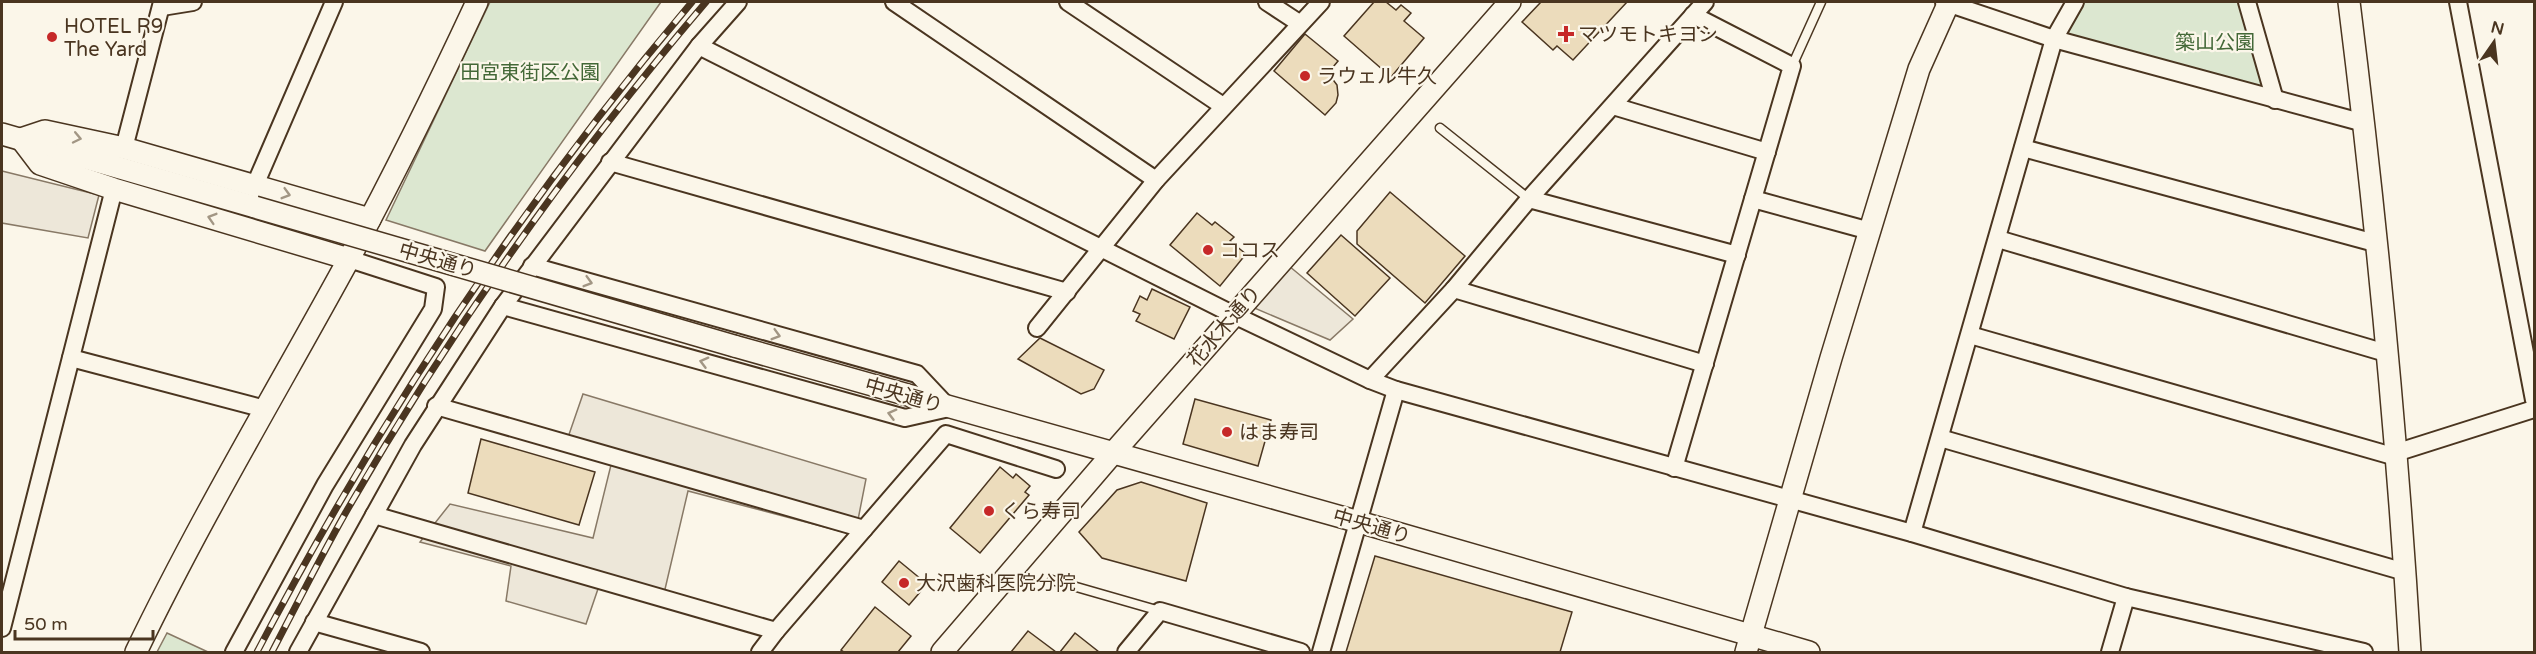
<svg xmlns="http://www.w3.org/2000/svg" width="2536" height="654" font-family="'Varela Round','Noto Sans JP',sans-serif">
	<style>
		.green { fill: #dce7d0; stroke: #887966; stroke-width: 1.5 }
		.parking { fill: #ede7d9; stroke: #887966; stroke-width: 1.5 }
		.building { fill: #ecdcbc; stroke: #4a3520; stroke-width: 1.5 }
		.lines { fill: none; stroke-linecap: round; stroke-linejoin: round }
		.service-casing { stroke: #4a3520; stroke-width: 11 }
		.minor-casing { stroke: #4a3520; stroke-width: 20 }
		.tertiary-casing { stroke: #4a3520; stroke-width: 24 }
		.service { stroke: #fbf6e9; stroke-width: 8 }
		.minor { stroke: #fbf6e9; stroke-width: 16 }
		.tertiary { stroke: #fbf6e9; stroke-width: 21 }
		.rail-casing { stroke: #4a3520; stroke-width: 7 }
		.rail { stroke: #fbf6e9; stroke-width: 4.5; stroke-dasharray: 14; stroke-linecap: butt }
		.tertiary-bridge-casing { stroke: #4a3520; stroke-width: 24; stroke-linecap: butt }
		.tertiary-bridge { stroke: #fbf6e9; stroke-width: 21 }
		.oneway { stroke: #a29684 }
		.poi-dot { fill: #c62828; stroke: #fbf6e9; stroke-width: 2 }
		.labels { text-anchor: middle; stroke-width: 4.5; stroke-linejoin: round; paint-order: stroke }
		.poi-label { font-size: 20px; fill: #4a3520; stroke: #fbf6e9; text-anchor: start }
		.park-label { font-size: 20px; fill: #436837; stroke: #fbf6e9 }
		.street-label { font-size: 20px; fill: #4a3520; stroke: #fbf6e9 }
	</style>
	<rect width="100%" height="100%" fill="#fbf6e9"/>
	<!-- green -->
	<g class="green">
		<path d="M490,2H661L485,251L386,220Z"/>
		<path d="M2075,2H2247L2275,100L2054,39Z"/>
		<path d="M167,633L208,652H157Z"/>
	</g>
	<!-- parking -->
	<g class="parking">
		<path d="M2,171L99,195L88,238L2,223Z"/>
		<path d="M1289,266L1353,319L1330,340L1252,307Z"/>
		<path d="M583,394L866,479L855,535L688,491L662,602L599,586L586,624L506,601L511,566L420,542L450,504L593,538L611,465L565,446Z"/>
	</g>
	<!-- building -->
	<g class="building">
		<path d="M1374,2H1386L1396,10L1401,5L1411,13L1404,21L1424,38L1391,77L1344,36Z"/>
		<path d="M1541,2H1627L1573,60L1557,46L1553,50L1522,22Z"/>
		<path d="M1305,34L1338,61L1328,73L1337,85L1338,95L1336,103L1325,115L1274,71Z"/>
		<path d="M1390,192L1465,256L1425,303L1357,244V231Z"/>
		<path d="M1197,213L1212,225L1215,222L1234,237L1230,241L1246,254L1220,286L1170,245Z"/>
		<path d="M1341,235L1390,278L1355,316L1307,273Z"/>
		<path d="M1152,289L1190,307L1174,339L1136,321L1140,314L1133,311L1140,296L1147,300Z"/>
		<path d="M1040,338L1104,370L1094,389L1081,394L1018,359Z"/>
		<path d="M1195,399L1271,420L1258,466L1183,444Z"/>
		<path d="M481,439L595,472L579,525L468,493Z"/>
		<path d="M1000,467L1013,478L1016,474L1030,486L1025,492L1029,495L980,553L950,528Z"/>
		<path d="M1141,482L1207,503L1186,581L1102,558L1079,532L1117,490Z"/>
		<path d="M1375,556L1572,612L1560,652H1346Z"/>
		<path d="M899,561L927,584L909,605L882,582Z"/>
		<path d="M875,607L911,636L898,652H844L841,650Z"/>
		<path d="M1028,631L1056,652H1011Z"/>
		<path d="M1075,633L1099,652H1060Z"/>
	</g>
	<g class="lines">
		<defs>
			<g id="service">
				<path d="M1792,66L1821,2"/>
				<path d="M1440,128L1529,199"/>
				<path d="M1052,580L1160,611"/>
			</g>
			<g id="minor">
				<path d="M894,2L1156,180"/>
				<path d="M1068,2L1223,106"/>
				<path d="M1267,2L1299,23"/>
				<path d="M1944,2L2054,39L2364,123"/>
				<path d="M2247,2L2275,100"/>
				<path d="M2458,2L2534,400"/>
				<path d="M162,7L193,2"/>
				<path d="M699,46L1234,315L1370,380L1396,390L1912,533L2126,597L2364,652"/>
				<path d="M1613,106L1767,152"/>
				<path d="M124,148L162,2"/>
				<path d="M2023,148L2375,243"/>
				<path d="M610,162L1067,292"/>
				<path d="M255,185L334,2"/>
				<path d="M1529,199L1737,255"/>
				<path d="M1753,199L1870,231"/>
				<path d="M1998,239L2386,353"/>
				<path d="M532,266L917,374L949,408"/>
				<path d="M1454,289L1705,364"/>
				<path d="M503,306L905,418L949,408"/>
				<path d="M1037,328L1156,180L1321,2"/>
				<path d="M1970,335L2389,455L2534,409"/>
				<path d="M71,358L265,409"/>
				<path d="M1370,380L1454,289L1529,199L1705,2"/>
				<path d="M436,406L864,529"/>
				<path d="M1940,438L2405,572"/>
				<path d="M1674,468L1792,66L1693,15"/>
				<path d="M374,515L776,631"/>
				<path d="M1912,533L2054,39L2075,2"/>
				<path d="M314,622L421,652"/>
				<path d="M2,628L114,189"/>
				<path d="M234,652L325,485L433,309L436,287L349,259"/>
				<path d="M298,652L413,445L503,306L699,46L738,2"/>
				<path d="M760,652L776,631L946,434L1056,469"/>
				<path d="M1126,652L1160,611L1301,652"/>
				<path d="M1321,652L1396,390"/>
				<path d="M2110,652L2126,597"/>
			</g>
			<g id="tertiary">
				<path d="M2349,2C2376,218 2397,435 2410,652"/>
				<path d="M2,134L255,207"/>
				<path d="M21,139L45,131L124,148L370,219"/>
				<path d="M21,139L40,164L114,189L349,259"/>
				<path d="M734,346L1359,522L1809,652"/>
				<path d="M136,652C201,517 278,389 350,257C395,173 437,88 477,2"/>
				<path d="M942,652L1113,453L1510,2"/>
				<path d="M1746,652L1831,358L1919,69L1949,2"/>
			</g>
		</defs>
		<!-- service casing -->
		<use href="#service" class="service-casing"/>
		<!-- minor casing -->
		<use href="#minor" class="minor-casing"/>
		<!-- tertiary casing -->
		<use href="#tertiary" class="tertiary-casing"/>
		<!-- service -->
		<use href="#service" class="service"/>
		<!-- minor -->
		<use href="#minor" class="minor"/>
		<!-- tertiary -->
		<use href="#tertiary" class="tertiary"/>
		<defs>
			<g id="rail">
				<path d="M257,652C378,421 523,201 692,2"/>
				<path d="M272,652C296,606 320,558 346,512C450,331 571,160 706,2"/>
			</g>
		</defs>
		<!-- rail casing -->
		<use href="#rail" class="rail-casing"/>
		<!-- rail -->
		<use href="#rail" class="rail"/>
		<defs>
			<path id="tertiary-bridge" d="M255,207L734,346"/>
		</defs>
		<!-- tertiary-bridge casing -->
		<use href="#tertiary-bridge" class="tertiary-bridge-casing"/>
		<!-- tertiary-bridge -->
		<use href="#tertiary-bridge" class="tertiary-bridge"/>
	</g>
	<!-- one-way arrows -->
	<defs><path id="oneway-chevron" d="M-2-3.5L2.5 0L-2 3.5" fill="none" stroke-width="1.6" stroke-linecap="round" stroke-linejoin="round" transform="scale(1.5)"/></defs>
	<g class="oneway">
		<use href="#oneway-chevron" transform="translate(77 138) rotate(12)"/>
		<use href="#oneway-chevron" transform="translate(286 194) rotate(16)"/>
		<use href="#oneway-chevron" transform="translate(212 218) rotate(-163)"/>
		<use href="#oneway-chevron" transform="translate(588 282) rotate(16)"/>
		<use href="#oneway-chevron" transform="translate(776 335) rotate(16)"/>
		<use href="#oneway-chevron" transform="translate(704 362) rotate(-165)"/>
		<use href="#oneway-chevron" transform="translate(892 414) rotate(-165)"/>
	</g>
	<!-- markers -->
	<g class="poi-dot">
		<path d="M1563 25h6v6h6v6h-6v6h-6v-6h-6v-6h6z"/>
		<circle cx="52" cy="37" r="6"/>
		<circle cx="1305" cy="76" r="6"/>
		<circle cx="1208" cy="250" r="6"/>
		<circle cx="1227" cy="432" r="6"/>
		<circle cx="989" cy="511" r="6"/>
		<circle cx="904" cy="583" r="6"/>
	</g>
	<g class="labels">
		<!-- poi labels -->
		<g class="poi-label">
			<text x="64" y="33">HOTEL R9<tspan x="64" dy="23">The Yard</tspan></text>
			<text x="1578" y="41">マツモトキヨシ</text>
			<text x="1317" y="83">ラウェル牛久</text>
			<text x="1220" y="257">ココス</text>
			<text x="1239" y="439">はま寿司</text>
			<text x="1001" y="518">くら寿司</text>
			<text x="916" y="590">大沢歯科医院分院</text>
		</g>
		<!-- park labels -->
		<g class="park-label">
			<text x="2215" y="49">築山公園</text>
			<text x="530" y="79">田宮東街区公園</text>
		</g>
		<!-- street labels -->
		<g class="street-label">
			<text transform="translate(438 260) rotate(16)" y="7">中央通り</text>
			<text transform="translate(1224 326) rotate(-49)" y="7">花水木通り</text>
			<text transform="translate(904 395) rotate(16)" y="7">中央通り</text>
			<text transform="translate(1372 526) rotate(16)" y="7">中央通り</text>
		</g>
	</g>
	<!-- border -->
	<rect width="2536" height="654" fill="none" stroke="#4a3520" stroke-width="6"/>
	<!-- north arrow -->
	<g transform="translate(2494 42) rotate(14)" stroke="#fbf6e9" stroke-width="4.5" paint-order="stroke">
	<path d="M0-4.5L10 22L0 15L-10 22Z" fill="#4a3520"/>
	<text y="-9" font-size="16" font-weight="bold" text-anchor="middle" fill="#4a3520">N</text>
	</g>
	<!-- scale -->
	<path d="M15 630v9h138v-9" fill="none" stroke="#4a3520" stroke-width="3"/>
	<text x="24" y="630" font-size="18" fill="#4a3520" stroke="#fbf6e9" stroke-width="4.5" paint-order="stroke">50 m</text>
</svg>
